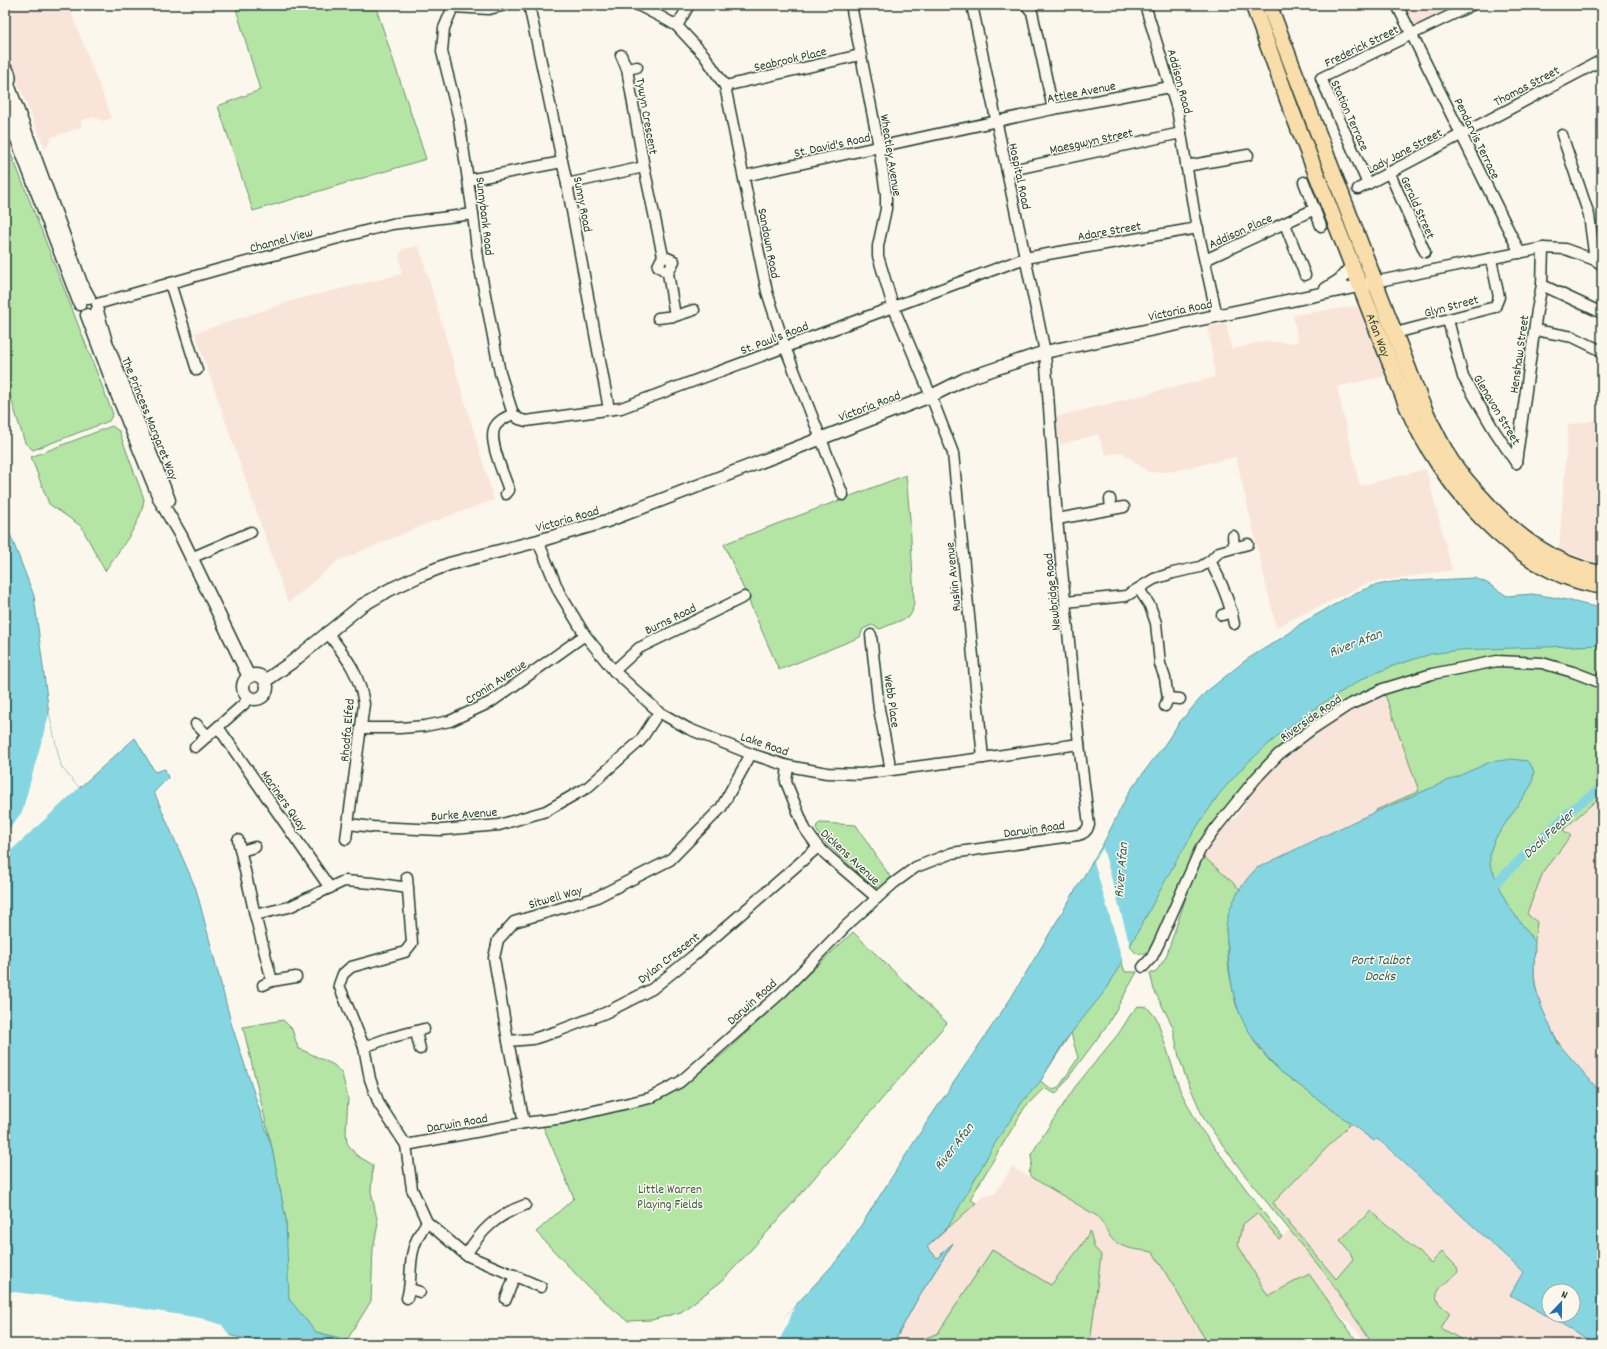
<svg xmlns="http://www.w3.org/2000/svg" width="1607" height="1349" font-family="Dekko,sans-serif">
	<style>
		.built { fill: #f9e4da }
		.green { fill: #b5e5a5; stroke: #6a916c; fill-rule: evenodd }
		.water { fill: #86d6e2; stroke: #5d999c; fill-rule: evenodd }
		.pier { fill: #fbf7ec }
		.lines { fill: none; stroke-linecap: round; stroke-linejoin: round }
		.canal { stroke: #86d6e2; stroke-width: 9 }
		.minor-casing { stroke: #1f3d34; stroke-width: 13 }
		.tertiary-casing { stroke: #1f3d34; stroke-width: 15 }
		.primary-casing { stroke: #1f3d34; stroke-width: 18 }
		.minor { stroke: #fbf7ec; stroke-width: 10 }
		.tertiary { stroke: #fbf7ec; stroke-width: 12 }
		.primary { stroke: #f9deab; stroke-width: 15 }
		.labels { text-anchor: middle; stroke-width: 3; stroke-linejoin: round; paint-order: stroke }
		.street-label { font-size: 13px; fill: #1f3d34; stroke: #fbf7ec }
		.park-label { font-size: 13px; fill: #3d5f4b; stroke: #fbf7ec }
		.water-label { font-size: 14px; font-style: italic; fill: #345c57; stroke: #fbf7ec }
	</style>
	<rect width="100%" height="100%" fill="#fbf7ec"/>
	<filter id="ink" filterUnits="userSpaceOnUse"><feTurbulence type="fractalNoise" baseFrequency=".025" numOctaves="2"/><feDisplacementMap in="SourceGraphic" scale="8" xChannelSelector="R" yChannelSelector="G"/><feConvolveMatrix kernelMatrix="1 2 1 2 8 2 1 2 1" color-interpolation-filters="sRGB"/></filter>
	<g filter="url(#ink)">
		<!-- built -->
		<g class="built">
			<path d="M5,5H73L72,15L112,118L103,121L93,117L80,121L82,127L52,137L45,149L5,51Z"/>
			<path d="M1403,5H1461L1413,27Z"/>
			<path d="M419,246L494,500L429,523L338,561L288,603L195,333L294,300L402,274L399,256L403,249Z"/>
			<path d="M1358,306L1377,344L1386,376L1337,387L1360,486L1426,469L1452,570L1368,583L1276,627L1236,457L1168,472H1148L1122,452L1106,455L1098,434L1060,445L1055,417L1215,377L1208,327L1226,323L1231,348L1233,349L1265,341L1288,343L1298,342L1293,315Z"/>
			<path d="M1602,419V564L1559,550L1568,425Z"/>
			<path d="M1383,689L1419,791L1376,810L1377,812L1262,865L1253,872L1240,889L1203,856L1224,823L1234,819L1245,805L1244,798L1283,759L1334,720Z"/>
			<path d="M1602,795V1094L1557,1042L1542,1008L1535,986L1534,971L1535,945L1508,899L1563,830Z"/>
			<path d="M1351,1123L1374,1140L1376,1138L1523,1272L1511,1295L1597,1344H1367L1355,1329L1334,1309L1309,1274L1229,1319L1240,1229L1242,1225L1257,1213L1266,1215L1282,1237L1289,1231L1273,1203Z"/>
			<path d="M1012,1167L1097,1216L1120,1245L1153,1252L1206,1339L1205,1344H893L951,1244L937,1258L927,1247L985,1195L995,1194Z"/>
		</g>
		<!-- green -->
		<g class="green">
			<path d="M235,5H375L426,159L253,211L218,106L260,90Z"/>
			<path d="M5,141L14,161L5,164Z"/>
			<path d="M15,163L113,414L109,421L33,450L25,443L5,380V167Z"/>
			<path d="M112,426L119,431L144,499C141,526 119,549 105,571L81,526L49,504L31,457Z"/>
			<path d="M906,475L910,519L914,602L912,612L909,617L880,629L872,625L863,629L860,637L779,670L724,544Z"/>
			<path d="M1383,637L1497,648L1602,645V795L1563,830L1571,836L1544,870L1527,913L1529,916L1537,922C1535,938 1533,954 1534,971C1534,994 1547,1026 1560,1045L1370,815L1377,812L1376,810L1419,791L1383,689L1287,748L1218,825L1150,951C1140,957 1136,955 1130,946L1122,963L1125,972H1137L1108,1024L1056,1094L1044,1088L1025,1107L970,1199L976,1203L927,1247L937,1258L953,1243L918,1298L893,1344H838L1130,849ZM1071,1033L1078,1058L1059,1087L1052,1089L1040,1081Z"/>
			<path d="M820,823L856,825L891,878L880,888L873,887L834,851L823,841L816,829L817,825Z"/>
			<path d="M1203,856L1240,889L1236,896L1226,928L1229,971L1236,1005L1256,1044L1268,1059L1280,1071L1351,1123L1273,1203L1336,1279L1353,1259L1350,1252L1340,1240L1371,1211L1431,1263L1442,1252L1457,1267L1458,1272C1452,1279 1431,1290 1438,1302C1441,1306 1446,1309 1450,1313L1441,1328L1469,1344H1446L1439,1340L1436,1344H1374L1367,1336L1327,1276L1243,1173L1204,1119L1185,1075L1179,1057L1173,1027L1154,990L1150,973H1155L1166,957L1191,882Z"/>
			<path d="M853,932L947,1023L773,1226L722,1281L681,1312L652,1320L627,1321L588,1287L536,1232L574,1198L543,1126L581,1120L648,1101L674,1092L727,1051Z"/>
			<path d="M1138,1006L1147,1007L1157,1019L1180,1090L1200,1128L1282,1237L1279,1239L1257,1213L1242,1225L1238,1245L1268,1296L1309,1274L1359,1344H1205V1339L1153,1252C1137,1249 1119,1250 1109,1235C1105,1228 1103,1222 1097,1216L1031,1177L1029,1173L1032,1163L1031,1155L1040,1140L1075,1087L1119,1033L1131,1014Z"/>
			<path d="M283,1020L292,1029L298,1048L334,1065L342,1074L348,1098L346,1132L347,1143L356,1155L373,1165L371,1191L378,1224L373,1249L371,1301L347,1340L316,1332L298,1316L289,1299L286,1280V1220L272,1148L243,1027Z"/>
			<path d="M1090,1231L1094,1247L1101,1255L1090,1344H911L938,1333L992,1250L1051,1285L1081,1246Z"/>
		</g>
		<!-- water -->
		<g class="water">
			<path d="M5,521L34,596L49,714L61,767L79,788L135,738L155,772L165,769L168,778L154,792L196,889L232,1026L272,1148L286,1220L289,1299L316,1332L347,1340L332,1344H273L175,1325L5,1344Z"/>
			<path d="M1475,578L1487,583L1507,596L1532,594L1558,598L1591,606L1602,607V645L1459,650L1431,654L1393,666L1364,678L1320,705L1279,735L1245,765L1220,793L1200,822L1176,861L1108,987L1064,1042L1040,1082L1023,1101L994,1145L948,1227L927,1247L937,1258L953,1243L918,1298L893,1344H760L842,1255L927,1122L1011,998L1103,844L1129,792L1165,744L1179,723L1206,692L1246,660L1291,632L1300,624L1355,593L1373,586L1392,582Z"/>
			<path d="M1512,759L1527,761L1532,767L1534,772L1532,784L1495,839L1490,852V864L1507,904L1535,942L1534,971L1535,986L1542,1008L1557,1042L1602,1094V1344H1597L1510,1295L1523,1272L1377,1138L1374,1141L1280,1071C1265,1055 1252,1039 1242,1019C1232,996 1229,973 1228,948C1227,941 1226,934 1226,927C1228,906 1242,882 1257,868L1355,821L1479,767L1490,762ZM1549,1291H1573V1315H1549Z"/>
		</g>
		<!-- pier -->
		<g class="pier">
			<path d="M49,714L61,767L79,788L5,856V834L22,812Z"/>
			<path d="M1103,848L1131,949L1123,962L1094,862Z"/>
			<path d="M5,1291L106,1303L200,1318L222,1325L230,1336L229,1338L180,1328L190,1337L202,1344H5Z"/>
			<path d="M794,1307L788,1324L777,1344H758Z"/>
		</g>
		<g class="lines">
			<!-- canal -->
			<path class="canal" d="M1497,882L1571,810L1602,787"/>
			<defs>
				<g id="minor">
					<path d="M449,5L453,7L489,9L506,5"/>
					<path d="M529,5L567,184L609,409"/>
					<path d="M638,5L665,19L677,26L704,55L725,86L767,292L785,347L843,495"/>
					<path d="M851,5L879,147L886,194V209L878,246V256L893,306L931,396L953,453L983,758"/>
					<path d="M1026,5L1032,12L1053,109"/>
					<path d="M1145,5L1177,109L1195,217L1217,316"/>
					<path d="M1397,5L1520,253"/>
					<path d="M453,7L444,28L442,52L459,119L473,214L478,258L500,373L513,414L519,419L526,421L621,408L1025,258L1198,228"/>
					<path d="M677,26L689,5"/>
					<path d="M621,55L627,69L644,167L663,256L658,266L668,273"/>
					<path d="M627,69L637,67"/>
					<path d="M725,86L860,55"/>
					<path d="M1562,135L1589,215L1595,260"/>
					<path d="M1186,166L1248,155"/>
					<path d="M1007,171L1181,133"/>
					<path d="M1389,172L1425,252"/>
					<path d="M744,176L1053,109L1170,87"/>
					<path d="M468,180L562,162"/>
					<path d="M1304,182L1321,226"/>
					<path d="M567,184L644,167"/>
					<path d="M1368,184L1321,78L1472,5"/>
					<path d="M1358,189L1602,60"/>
					<path d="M1285,224L1305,275"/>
					<path d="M663,256L674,261L668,273"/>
					<path d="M1205,260L1315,209"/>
					<path d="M668,273L675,316"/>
					<path d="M1374,282L1543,248L1565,249L1595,260L1602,265"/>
					<path d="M170,283L197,370"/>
					<path d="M1542,285L1602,313"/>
					<path d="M97,304L220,269L392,224L473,214"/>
					<path d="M658,318L675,316L694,310"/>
					<path d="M1448,320L1463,377L1494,430L1516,463"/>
					<path d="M1535,330L1573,337L1602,351"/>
					<path d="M1403,331L1495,307L1499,297L1491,259"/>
					<path d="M1516,463L1537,310L1542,285L1543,248"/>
					<path d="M506,494L509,490C504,475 489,443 494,429C497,421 506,417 513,414"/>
					<path d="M1110,499L1111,509"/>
					<path d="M1057,519L1124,507"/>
					<path d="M1233,536L1234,546"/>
					<path d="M538,541L559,592L585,635L614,671L659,712L689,729L751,754L788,766L827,773L861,774L983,758L1079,744"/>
					<path d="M191,558L251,532"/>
					<path d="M1210,561C1221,581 1230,602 1234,624"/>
					<path d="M1139,589L1150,606L1156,623L1160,664L1165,678L1168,698L1165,706"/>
					<path d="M1065,602L1126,596L1154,579L1173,573L1200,567L1210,561L1219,552L1248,544"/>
					<path d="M1222,615L1232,612"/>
					<path d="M327,632C346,657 359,672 364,704L346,839"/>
					<path d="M871,635L879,709L891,770"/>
					<path d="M614,671L639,648L744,597"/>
					<path d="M1168,698L1180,699"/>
					<path d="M196,724L208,736"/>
					<path d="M218,727L330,888"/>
					<path d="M362,728H400L425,726L450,721L491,702L585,635"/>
					<path d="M195,747L244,704L248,697"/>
					<path d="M788,766L786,782L805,829L818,847L829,857L877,898"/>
					<path d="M349,824L373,827L441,830L499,825L546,811L588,787L640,741L659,712"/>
					<path d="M238,840L255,915L272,981"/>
					<path d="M241,851L255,847"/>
					<path d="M407,877L412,943L405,952L351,967L343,974L339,985L364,1047L370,1079L379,1104L406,1145L412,1189L427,1222L466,1255L541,1287"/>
					<path d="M255,915L289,907L344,881L373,883L408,888"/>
					<path d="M1143,967L1152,957L1159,943L1200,850L1218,825L1257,777L1278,755L1312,729L1347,706L1383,689L1432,674L1497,661L1542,663L1573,672L1602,683"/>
					<path d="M263,985L272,981L296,977"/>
					<path d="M416,1032L420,1049"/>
					<path d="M508,1041L533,1039L558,1031L605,1013L652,989L693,956L818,847"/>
					<path d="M364,1047L389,1038L424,1029"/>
					<path d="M524,1123L508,1041L494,958L498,940L514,922L595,898L670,860L721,808L751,754"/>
					<path d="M406,1145L524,1123L564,1118L650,1098L680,1082L782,992L847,925L877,898L894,883L916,867L952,853L1078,835C1084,834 1087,831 1089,825L1079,744L1057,519L1045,352L972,5"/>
					<path d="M466,1255C481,1230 497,1215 525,1205"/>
					<path d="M410,1289L420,1292"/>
					<path d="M407,1298C412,1283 409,1266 413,1251C415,1240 421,1231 427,1222"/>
					<path d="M506,1299L515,1275"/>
				</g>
				<g id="tertiary">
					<path d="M5,68C11,74 11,81 5,87"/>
					<path d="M8,84L81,283L89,298"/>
					<path d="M5,110L10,121L80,304"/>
					<path d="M1326,289L1340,280L1353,265"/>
					<path d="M97,311L106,342L169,500"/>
					<path d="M87,315L117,394L160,500L181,536L249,677"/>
					<circle cx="255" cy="687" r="12"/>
					<path d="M265,681L292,662L361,606L389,590L421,575L449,564L538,541L607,521L931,396L965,379L1045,352L1368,284"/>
				</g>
				<g id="primary">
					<path id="s1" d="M1253,5L1291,109L1407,406C1439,482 1516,575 1602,586"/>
					<path d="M1269,5L1421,402C1430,421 1439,441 1450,459C1459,473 1470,485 1481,497C1514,535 1552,564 1602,574"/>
				</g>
			</defs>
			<!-- minor casing -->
			<use href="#minor" class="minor-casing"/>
			<!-- tertiary casing -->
			<use href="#tertiary" class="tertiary-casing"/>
			<!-- primary casing -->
			<use href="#primary" class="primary-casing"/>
			<!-- minor -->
			<use href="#minor" class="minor"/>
			<!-- tertiary -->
			<use href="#tertiary" class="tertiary"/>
			<!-- primary -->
			<use href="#primary" class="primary"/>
		</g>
	</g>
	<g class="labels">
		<!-- street labels -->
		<g class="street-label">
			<text transform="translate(1361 45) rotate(-26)" y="5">Frederick Street</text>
			<text transform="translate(790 58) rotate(-13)" y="5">Seabrook Place</text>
			<text transform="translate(1181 81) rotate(75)" y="5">Addison Road</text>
			<text transform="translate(1526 85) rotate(-28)" y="5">Thomas Street</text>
			<text transform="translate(1081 91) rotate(-11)" y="5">Attlee Avenue</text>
			<text transform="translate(1351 115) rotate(66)" y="5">Station Terrace</text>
			<text transform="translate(648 116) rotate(80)" y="5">Tywyn Crescent</text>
			<text transform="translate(1478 138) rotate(64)" y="5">Pendarvis Terrace</text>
			<text transform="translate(1091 140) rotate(-12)" y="5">Maesgwyn Street</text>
			<text transform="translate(832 144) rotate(-12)" y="5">St. David's Road</text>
			<text transform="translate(1404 150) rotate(-28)" y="5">Lady Jane Street</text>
			<text transform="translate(892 155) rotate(81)" y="5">Wheatley Avenue</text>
			<text transform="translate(1021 176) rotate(78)" y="5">Hospital Road</text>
			<text transform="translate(584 204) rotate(79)" y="5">Sunny Road</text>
			<text transform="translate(1419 207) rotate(66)" y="5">Gerald Street</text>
			<text transform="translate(486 216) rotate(83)" y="5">Sunnybank Road</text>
			<text transform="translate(1109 230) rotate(-10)" y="5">Adare Street</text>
			<text transform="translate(1240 230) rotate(-24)" y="5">Addison Place</text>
			<text transform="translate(281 239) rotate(-15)" y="5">Channel View</text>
			<text transform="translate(770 243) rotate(79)" y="5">Sandown Road</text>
			<text transform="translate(1451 305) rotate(-15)" y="5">Glyn Street</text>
			<text transform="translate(1180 309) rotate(-12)" y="5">Victoria Road</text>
			<text dy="5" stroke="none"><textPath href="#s1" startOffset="353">Afan Way</textPath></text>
			<text transform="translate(774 337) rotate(-21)" y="5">St. Paul's Road</text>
			<text transform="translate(1518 354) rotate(-82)" y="5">Henshaw Street</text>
			<text transform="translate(869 405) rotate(-21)" y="5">Victoria Road</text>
			<text transform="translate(1498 409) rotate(59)" y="5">Glenavon Street</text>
			<text transform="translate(151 418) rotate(68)" y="5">The Princess Margaret Way</text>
			<text transform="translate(567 518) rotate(-16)" y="5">Victoria Road</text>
			<text transform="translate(952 577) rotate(-96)" y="5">Ruskin Avenue</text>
			<text transform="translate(1051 592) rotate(-96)" y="5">Newbridge Road</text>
			<text transform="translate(670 618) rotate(-26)" y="5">Burns Road</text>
			<text transform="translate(495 681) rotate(-33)" y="5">Cronin Avenue</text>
			<text transform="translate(893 701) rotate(82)" y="5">Webb Place</text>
			<text transform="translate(1310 717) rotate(-35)" y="5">Riverside Road</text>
			<text transform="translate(346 730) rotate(-85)" y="5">Rhodfa Elfed</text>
			<text transform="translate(765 743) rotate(19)" y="5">Lake Road</text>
			<text transform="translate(285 800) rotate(55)" y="5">Mariners Quay</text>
			<text transform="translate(464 813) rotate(-4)" y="5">Burke Avenue</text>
			<text transform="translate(1034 828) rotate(-8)" y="5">Darwin Road</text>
			<text transform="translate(851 856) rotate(43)" y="5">Dickens Avenue</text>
			<text transform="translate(555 896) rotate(-16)" y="5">Sitwell Way</text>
			<text transform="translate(668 957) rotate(-38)" y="5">Dylan Crescent</text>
			<text transform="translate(751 1001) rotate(-42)" y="5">Darwin Road</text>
			<text transform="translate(457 1122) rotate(-10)" y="5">Darwin Road</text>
		</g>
		<!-- park labels -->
		<g class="park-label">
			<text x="670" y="1193">Little Warren<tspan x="670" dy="15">Playing Fields</tspan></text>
		</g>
		<!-- water labels -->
		<g class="water-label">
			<text transform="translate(1355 642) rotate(-21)" y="5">River Afan</text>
			<text transform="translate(1548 833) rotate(-43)" y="5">Dock Feeder</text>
			<text transform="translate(1120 870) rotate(-85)" y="5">River Afan</text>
			<text x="1380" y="964">Port Talbot<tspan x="1380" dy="16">Docks</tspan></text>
			<text transform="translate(953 1146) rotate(-52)" y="5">River Afan</text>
		</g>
	</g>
	<!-- margin -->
	<rect width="1607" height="1349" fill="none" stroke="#fbf7ec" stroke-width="20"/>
	<rect x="10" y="10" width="1587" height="1329" fill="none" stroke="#1f3d34" stroke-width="1.5" filter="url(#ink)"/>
	<!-- north arrow -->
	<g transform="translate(1561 1303) rotate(22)"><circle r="19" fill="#fbf7ec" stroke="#a3ada2"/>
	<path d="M0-3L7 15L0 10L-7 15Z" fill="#1f6fb2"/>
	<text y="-6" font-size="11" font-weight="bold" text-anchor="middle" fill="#1f3d34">N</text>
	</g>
</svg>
